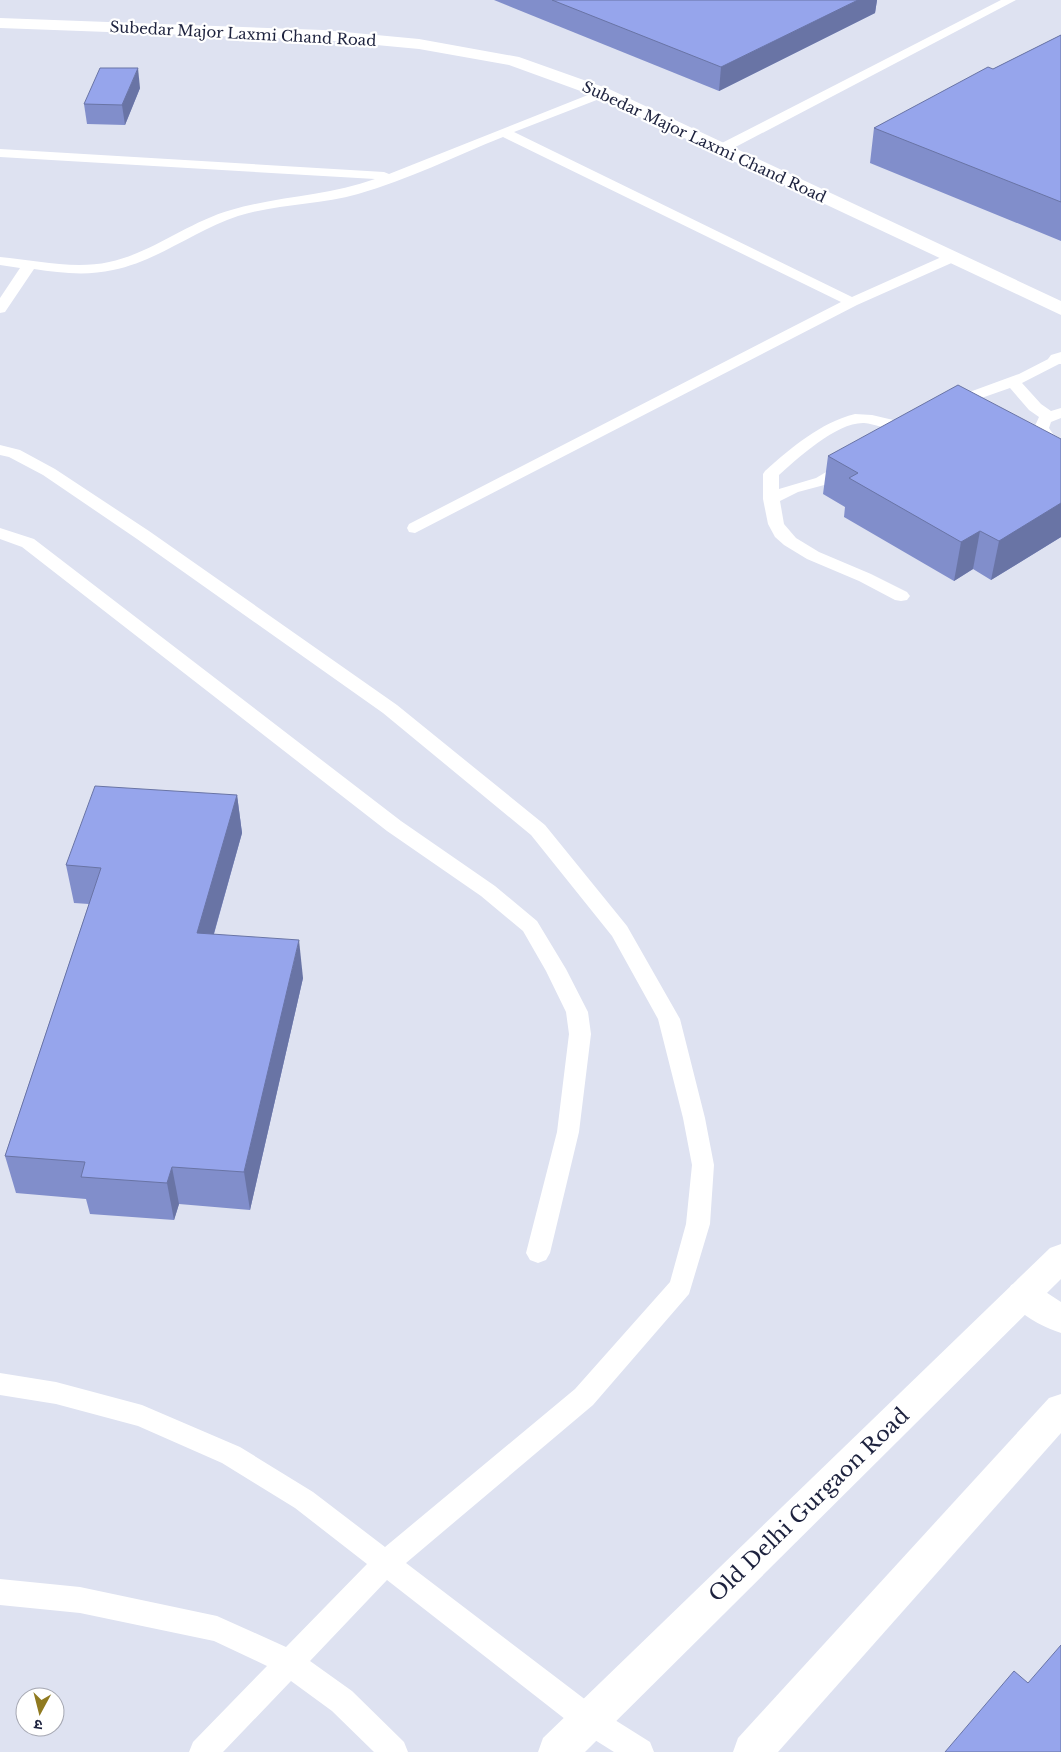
<svg xmlns="http://www.w3.org/2000/svg" width="1061" height="1752" font-family="'Libre Baskerville','Noto Sans Devanagari',serif">
	<style>
		.lines { fill: none; stroke-linecap: round; stroke-linejoin: round }
		.lane { fill: #fff; fill-rule: evenodd }
		.street { fill: #fff; fill-rule: evenodd }
		.secondary { fill: #fff; fill-rule: evenodd }
		.wall { fill: #818ecb }
		.shaded-wall { fill: #6974a5 }
		.building { fill: #96a5ec; stroke: #6974a5 }
		.labels { text-anchor: middle; stroke-width: 4.5; stroke-linejoin: round; paint-order: stroke }
		.far-street-label { font-size: 15px; fill: #1d223e; stroke: #fff }
		.near-street-label { font-size: 21px; fill: #1d223e; stroke: #fff }
	</style>
	<rect width="100%" height="100%" fill="#dee2f1"/>
	<g class="lines">
		<!-- lane -->
		<g class="lane">
			<path d="M1001,0H1016L726,152H716L714,149L716,146Z"/>
			<path d="M603,89L609,93L607,96L514,132L852,297L946,255H956L958,258L956,261L857,305L415,533L409,532L407,528L409,524L841,302L503,137C455,156 408,180 358,194C319,205 277,204 238,216C195,230 158,261 113,270C87,276 60,273 34,269L5,312L0,313V298L20,268L0,265V257C35,260 74,270 109,262C152,253 188,222 231,210C278,196 328,196 375,179L0,157V149L384,172L389,174Z"/>
			<path d="M1058,354L1061,355V363L1022,383L1041,404L1051,411L1061,408V418L1051,422L1049,428L1053,434L1061,439V450C1049,447 1038,440 1034,428L1039,417L1029,410L1010,388L950,409L945,407L942,404L945,401L1019,374Z"/>
			<path d="M855,414L872,415L906,423L908,426L906,429C892,433 877,424 864,423C837,422 798,458 779,475V489L816,478L843,462H855L857,465L855,468L828,484L798,492L780,501L784,524L796,538L819,552L871,574L907,592L910,596L907,600L901,601L895,600L859,581L807,559L784,545L775,537L768,524L763,499V474L765,471C792,447 820,423 855,414Z"/>
			<path d="M0,445L20,450L55,469L149,531L397,705L545,825L627,926L680,1019L705,1118L714,1165L710,1224L689,1294L593,1405L406,1563L599,1710L650,1742L654,1752H614L579,1730L387,1580L310,1661L352,1691L404,1742L408,1752H374L332,1711L291,1681L223,1752H189L193,1742L267,1666L214,1641L80,1613L0,1605V1579L80,1587L217,1616L286,1647L367,1564L295,1508L222,1463L138,1426L56,1404L0,1395V1373L56,1382L142,1405L240,1447L313,1492L385,1547L575,1389L670,1282L686,1224L692,1165L683,1118L658,1019L612,936L531,835L383,713L137,539L43,475L9,457L0,455Z"/>
			<path d="M0,528L34,539L401,821L495,886L537,921L566,969L588,1012L591,1034L579,1132L550,1253L546,1260L538,1263L530,1260L526,1253L557,1132L569,1034L566,1012L546,971L523,931L481,896L387,831L22,547L0,539Z"/>
		</g>
		<!-- street -->
		<g class="street">
			<path d="M0,18L323,30L419,39L519,57L609,89L1061,301V315L597,97L509,65L419,49L323,40L0,28Z"/>
			<path d="M1061,352V364L1051,363L1048,359L1051,355Z"/>
			<path d="M1023,1281L1035,1285L1061,1302V1333C1042,1327 1015,1313 1007,1295L1011,1285Z"/>
		</g>
		<!-- secondary -->
		<g class="secondary">
			<path d="M1061,1244V1279L585,1752H538L543,1738L1050,1248Z"/>
			<path d="M1061,1394V1433L778,1752H733L738,1738L1049,1398Z"/>
		</g>
	</g>
	<!-- wall -->
	<g class="wall">
		<path d="M494,0H877L875,13L719,91Z"/>
		<path d="M1061,35V241L870,163L874,128L993,69Z"/>
		<path d="M140,88L125,125L87,124L84,104Z"/>
		<path d="M1061,439V537L991,580L973,569L954,581L844,517L845,507L823,494L828,456Z"/>
		<path d="M237,795L242,833L214,934L303,978L250,1210L179,1204L174,1220L90,1214L86,1199L16,1193L5,1156L89,904L74,903L66,865Z"/>
	</g>
	<!-- shaded-wall -->
	<g class="shaded-wall">
		<path d="M858,0H877L875,13L719,91L721,67Z"/>
		<path d="M138,68L140,88L125,125L122,105Z"/>
		<path d="M1061,503V537L991,580L999,541Z"/>
		<path d="M980,531L973,569L954,581L961,542Z"/>
		<path d="M237,795L242,833L203,972L197,933Z"/>
		<path d="M299,940L303,978L250,1210L244,1172Z"/>
		<path d="M172,1167L179,1204L174,1220L167,1183Z"/>
	</g>
	<!-- building -->
	<g class="building">
		<path d="M552,0H858L721,67Z"/>
		<path d="M1061,35V202L874,128L988,67L993,69Z"/>
		<path d="M100,68H138L122,105L84,104Z"/>
		<path d="M958,385L1061,439V503L999,541L980,531L961,542L849,478L858,473L828,456Z"/>
		<path d="M95,786L237,795L197,933L299,940L244,1172L172,1167L167,1183L81,1177L85,1162L5,1156L101,868L66,865Z"/>
		<path d="M1061,1645V1752H945L1014,1671L1028,1683Z"/>
	</g>
	<g class="labels">
		<!-- far-street labels -->
		<g class="far-street-label">
			<text transform="translate(243 34) rotate(3)" y="5">Subedar Major Laxmi Chand Road</text>
			<text transform="translate(704 142) rotate(25)" y="5">Subedar Major Laxmi Chand Road</text>
		</g>
		<!-- near-street labels -->
		<g class="near-street-label">
			<text transform="translate(809 1505) rotate(-44)" y="7">Old Delhi Gurgaon Road</text>
		</g>
	</g>
	<!-- north arrow -->
	<g transform="translate(40 1712) rotate(187)"><circle r="24" fill="#ffffff" stroke="#a5a7b2"/>
	<path d="M0-4L9 19L0 12L-9 19Z" fill="#907a20"/>
	<text y="-8" font-size="14" font-weight="bold" text-anchor="middle" fill="#1d223e">उ</text>
	</g>
</svg>
